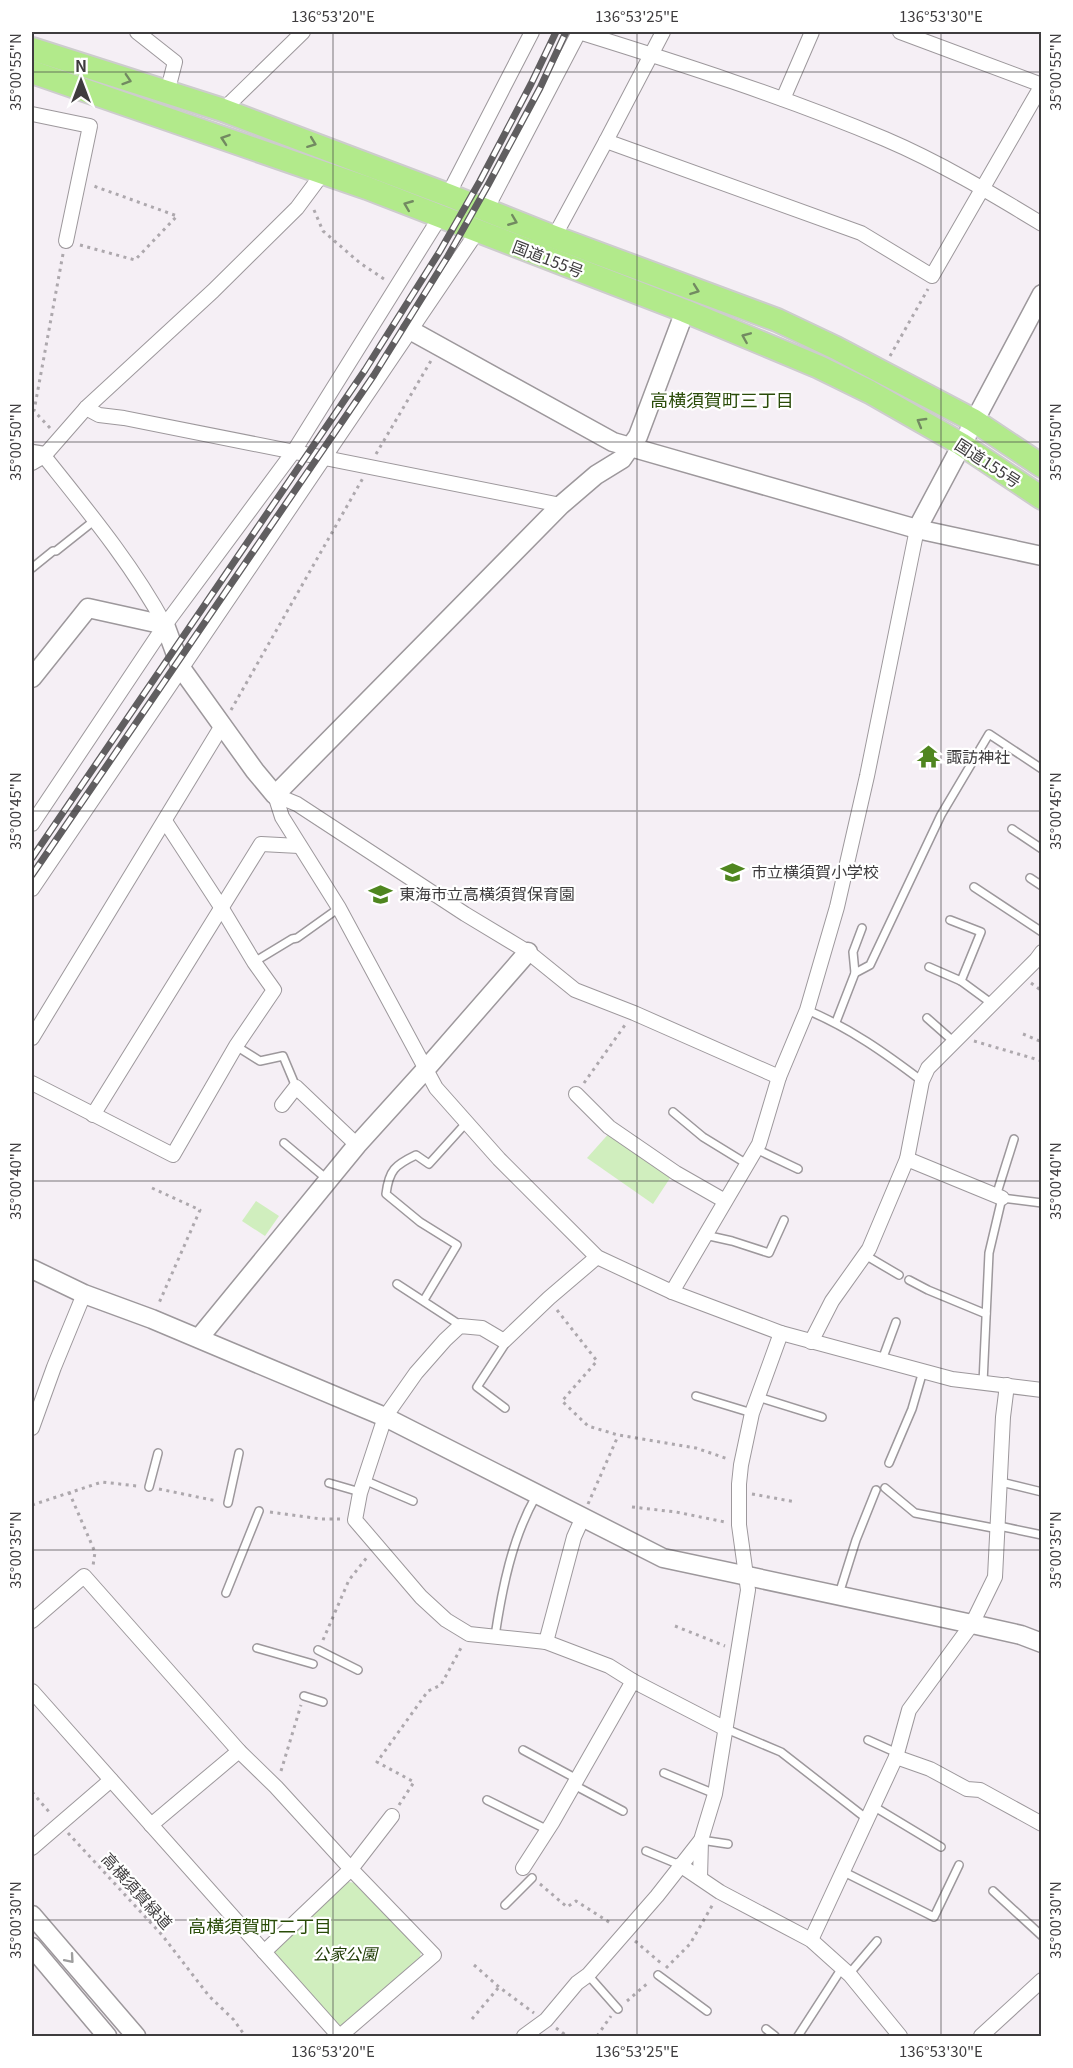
<svg xmlns="http://www.w3.org/2000/svg" width="1073" height="2068" font-family="Georgia,'Noto Sans JP',serif">
	<style>
		.green { fill: #d0eebe }
		.lines { fill: none; stroke-linecap: round; stroke-linejoin: round }
		.service-casing { stroke: #9d989c; stroke-width: 10 }
		.minor-casing { stroke: #9d989c; stroke-width: 16 }
		.tertiary-casing { stroke: #9d989c; stroke-width: 21 }
		.trunk-casing { stroke: #cdcccd; stroke-width: 26 }
		.path { stroke: #ada8ad; stroke-width: 3; stroke-dasharray: 3 4.5; stroke-linecap: butt }
		.service { stroke: #fff; stroke-width: 7 }
		.minor { stroke: #fff; stroke-width: 14 }
		.tertiary { stroke: #fff; stroke-width: 18 }
		.trunk { stroke: #b2ea8b; stroke-width: 22 }
		.rail-casing { stroke: #605e60; stroke-width: 7 }
		.rail { stroke: #fff; stroke-width: 4.5; stroke-dasharray: 14; stroke-linecap: butt }
		.oneway { stroke: #728a61 }
		.oneway2 { stroke: #9e9e9e }
		.ticks { fill: none; stroke: #3e3c3e; stroke-width: 1.5; stroke-opacity: 0.45 }
		.labels { text-anchor: middle; stroke-width: 4.5; stroke-linejoin: round; paint-order: stroke }
		.street-label { font-size: 16px; fill: #3e3c3e; stroke: #fff }
		.poi-label { font-size: 16px; fill: #3e3c3e; stroke: #fff; text-anchor: start }
		.park-label { font-size: 16px; font-style: italic; fill: #203d06; stroke: #fff }
		.neighbourhood-label { font-size: 18px; fill: #2a4c09; stroke: #fff }
		.neatline { fill: none; stroke: #3e3c3e; stroke-width: 2 }
		.ticks-label { font-size: 15px; text-anchor: middle; fill: #3e3c3e }
	</style>
	<rect width="100%" height="100%" fill="#f5eff5"/>
	<!-- green -->
	<g class="green">
		<path d="M612,1130L674,1172L653,1204L587,1158Z"/>
		<path d="M256,1201L279,1216L265,1236L242,1221Z"/>
		<path d="M348,1882L357,1883L421,1951L420,1958L343,2025H336L274,1953V1946Z"/>
	</g>
	<g class="lines">
		<defs>
			<g id="service">
				<path d="M32,568L53,551H56L95,520"/>
				<path d="M1012,829L1042,849"/>
				<path d="M1030,878L1042,886"/>
				<path d="M974,887L1042,932"/>
				<path d="M950,920L981,932L961,981"/>
				<path d="M254,962L292,939L297,938L339,908"/>
				<path d="M929,967L961,981L991,1003"/>
				<path d="M855,973L870,965L941,815L989,734L1042,769"/>
				<path d="M807,1010C850,1028 885,1053 922,1081"/>
				<path d="M927,1018L953,1041"/>
				<path d="M836,1022L855,973L853,952L862,928"/>
				<path d="M236,1046L260,1061L283,1056L296,1087"/>
				<path d="M673,1112L703,1137L747,1164"/>
				<path d="M284,1143L328,1180"/>
				<path d="M756,1149L798,1169"/>
				<path d="M996,1196L1014,1139"/>
				<path d="M705,1235L732,1241L769,1253L784,1220"/>
				<path d="M865,1255L899,1275"/>
				<path d="M909,1280L928,1290L986,1314"/>
				<path d="M397,1284L460,1325"/>
				<path d="M424,1300L457,1245L420,1222L386,1194C389,1170 395,1165 416,1155L429,1164L467,1122"/>
				<path d="M504,1341L505,1344L477,1387L505,1408"/>
				<path d="M882,1360L896,1322"/>
				<path d="M983,1383L989,1253L1002,1198L1042,1203"/>
				<path d="M696,1396L752,1413"/>
				<path d="M758,1397L822,1417"/>
				<path d="M889,1463L912,1409L923,1371"/>
				<path d="M364,1480L413,1501"/>
				<path d="M1001,1482L1042,1492"/>
				<path d="M329,1483L360,1492"/>
				<path d="M149,1487L158,1453"/>
				<path d="M885,1488L915,1513L993,1528L999,1526L1042,1535"/>
				<path d="M228,1503L239,1453"/>
				<path d="M226,1593L259,1511"/>
				<path d="M839,1594L856,1540L876,1490"/>
				<path d="M495,1636C502,1589 512,1538 536,1496"/>
				<path d="M257,1648L313,1664"/>
				<path d="M318,1650L358,1670"/>
				<path d="M304,1696L323,1702"/>
				<path d="M724,1728L781,1752L867,1819"/>
				<path d="M868,1740L897,1753"/>
				<path d="M523,1750L577,1779"/>
				<path d="M664,1773L715,1794"/>
				<path d="M574,1785L623,1811"/>
				<path d="M487,1800L548,1830"/>
				<path d="M873,1806L941,1847"/>
				<path d="M701,1840L728,1844"/>
				<path d="M646,1851L680,1865"/>
				<path d="M842,1871L934,1917L959,1865"/>
				<path d="M993,1891L1042,1936"/>
				<path d="M505,1905L532,1878"/>
				<path d="M849,1974L877,1941"/>
				<path d="M588,1975L618,2009"/>
				<path d="M658,1975L707,2011"/>
				<path d="M766,2029L775,2036"/>
				<path d="M798,2036L842,1968"/>
			</g>
			<g id="minor">
				<path d="M137,32L175,62L167,93"/>
				<path d="M579,32C682,64 785,97 885,139C939,162 991,193 1042,224"/>
				<path d="M900,32L1042,85"/>
				<path d="M783,99L812,32"/>
				<path d="M223,110L303,32"/>
				<path d="M32,114L90,126L66,241"/>
				<path d="M606,141L861,233L932,276L1042,85"/>
				<path d="M448,195L532,32"/>
				<path d="M486,210L579,32"/>
				<path d="M554,237L606,141L663,32"/>
				<path d="M86,408L99,415L124,418L561,505"/>
				<path d="M44,456C87,510 132,564 165,625"/>
				<path d="M32,463L44,456L86,408L213,291L297,208L323,173"/>
				<path d="M275,795L282,817L339,908L436,1088L499,1159L597,1257L672,1292L781,1333L952,1379L1042,1390"/>
				<path d="M275,795L297,804L465,914L528,952L575,990L634,1013L779,1077"/>
				<path d="M32,824L165,625L294,451L440,217"/>
				<path d="M32,889L477,232"/>
				<path d="M32,1038L223,724"/>
				<path d="M32,1083L173,1155L236,1046L274,990L254,962L221,907L165,821"/>
				<path d="M576,1094L609,1127L676,1173L725,1201"/>
				<path d="M282,1105L296,1087L357,1145"/>
				<path d="M93,1115L261,844L299,846"/>
				<path d="M907,1159L1002,1198"/>
				<path d="M597,1257L549,1298L504,1341L482,1328L460,1326L445,1340L416,1373L385,1417L360,1493L355,1520L421,1597L446,1620L469,1634L546,1642L609,1666L633,1681L724,1728"/>
				<path d="M672,1292L759,1144L779,1077L807,1010L837,907L867,776L917,529"/>
				<path d="M811,1342L832,1301L869,1249L907,1159L922,1081L928,1068L1036,960L1042,952"/>
				<path d="M32,1428L54,1367L84,1294"/>
				<path d="M32,1621L84,1576L239,1751L276,1787L351,1869L434,1955L340,2036"/>
				<path d="M546,1642L574,1537L583,1517"/>
				<path d="M32,1691L339,2036"/>
				<path d="M896,1757L930,1769L967,1789L980,1790L1042,1824"/>
				<path d="M151,1825L239,1751"/>
				<path d="M32,1848L111,1780"/>
				<path d="M680,1865L720,1892L811,1940L850,1975L900,2036"/>
				<path d="M523,1868L552,1823L633,1681"/>
				<path d="M700,1878L701,1840"/>
				<path d="M811,1940L896,1757L909,1710L972,1624L995,1577L1003,1417L1007,1385"/>
				<path d="M264,1952L351,1869L392,1816"/>
				<path d="M524,2036L546,2020L577,1983L588,1975L657,1896L701,1840L715,1794L748,1590L739,1525V1484L741,1465L752,1413L781,1333"/>
				<path d="M981,2036L1042,1980"/>
			</g>
			<g id="tertiary">
				<path d="M410,330L613,442L917,529L1042,556"/>
				<path d="M32,454L44,456"/>
				<path d="M917,529L1042,294"/>
				<path d="M32,678L88,608L165,625L181,668L255,771L275,795L561,505L596,475L622,459L638,436L685,311"/>
				<path d="M32,1269L84,1294L152,1319L385,1417L663,1558L972,1624L1021,1635L1042,1643"/>
				<path d="M199,1338L357,1145L425,1070L528,952"/>
				<path d="M32,1915L136,2036"/>
				<path d="M32,1947L107,2036"/>
			</g>
			<g id="trunk">
				<path d="M32,49L223,110L448,195L554,237L777,320L836,348L973,420L1042,466"/>
				<path d="M32,72L367,188L685,311L819,367L870,392L961,444L1042,498"/>
			</g>
		</defs>
		<!-- service casing -->
		<use href="#service" class="service-casing"/>
		<!-- minor casing -->
		<use href="#minor" class="minor-casing"/>
		<!-- tertiary casing -->
		<use href="#tertiary" class="tertiary-casing"/>
		<!-- trunk casing -->
		<use href="#trunk" class="trunk-casing"/>
		<!-- path -->
		<g class="path">
			<path d="M314,210L323,231L360,263L384,279"/>
			<path d="M80,245L135,260L177,216L91,185"/>
			<path d="M890,356L928,289"/>
			<path d="M50,428L34,411L63,254"/>
			<path d="M376,454L432,359"/>
			<path d="M231,710L363,478"/>
			<path d="M1031,983L1042,991"/>
			<path d="M1023,1034L1042,1042"/>
			<path d="M974,1041L1042,1061"/>
			<path d="M584,1083L625,1025"/>
			<path d="M152,1188L200,1210L159,1303"/>
			<path d="M557,1310L597,1361L562,1401L588,1426L618,1435L696,1448L728,1459"/>
			<path d="M159,1489L217,1501"/>
			<path d="M69,1492L95,1552L93,1566"/>
			<path d="M752,1494L796,1502"/>
			<path d="M588,1504L618,1436"/>
			<path d="M32,1505L102,1482L137,1486"/>
			<path d="M632,1507L676,1512L725,1522"/>
			<path d="M270,1512L321,1519H341"/>
			<path d="M675,1626L725,1646"/>
			<path d="M323,1640L349,1580L368,1556"/>
			<path d="M281,1771L301,1705"/>
			<path d="M32,1792L50,1813"/>
			<path d="M399,1805L414,1782L377,1762L428,1691L441,1685L462,1646"/>
			<path d="M68,1833L162,1935L209,1996L234,2020L245,2036"/>
			<path d="M540,1884L567,1907L576,1901L612,1924"/>
			<path d="M635,1941L662,1964"/>
			<path d="M474,1965L499,1987L534,2013"/>
			<path d="M666,1968L690,1944L713,1904"/>
			<path d="M627,2001L649,1982"/>
			<path d="M472,2019L499,1987"/>
			<path d="M556,2028L567,2036"/>
			<path d="M597,2036L611,2016"/>
		</g>
		<!-- service -->
		<use href="#service" class="service"/>
		<!-- minor -->
		<use href="#minor" class="minor"/>
		<!-- tertiary -->
		<use href="#tertiary" class="tertiary"/>
		<!-- trunk -->
		<use href="#trunk" class="trunk"/>
		<defs>
			<g id="rail">
				<path d="M32,858L365,370L440,251L480,181L531,84L556,32"/>
				<path d="M32,875L374,375L448,256L488,185L540,88L566,32"/>
			</g>
		</defs>
		<!-- rail casing -->
		<use href="#rail" class="rail-casing"/>
		<!-- rail -->
		<use href="#rail" class="rail"/>
	</g>
	<!-- one-way arrows -->
	<defs><path id="oneway-chevron" d="M-2-3.5L2.5 0L-2 3.5" fill="none" stroke-width="1.6" stroke-linecap="round" stroke-linejoin="round" transform="scale(1.5)"/></defs>
	<g class="oneway">
		<use href="#oneway-chevron" transform="translate(127 80) rotate(18)"/>
		<use href="#oneway-chevron" transform="translate(225 139) rotate(-161)"/>
		<use href="#oneway-chevron" transform="translate(312 143) rotate(21)"/>
		<use href="#oneway-chevron" transform="translate(408 205) rotate(-158)"/>
		<use href="#oneway-chevron" transform="translate(513 221) rotate(22)"/>
		<use href="#oneway-chevron" transform="translate(695 290) rotate(20)"/>
		<use href="#oneway-chevron" transform="translate(746 337) rotate(-157)"/>
		<use href="#oneway-chevron" transform="translate(921 422) rotate(-150)"/>
	</g>
	<use class="oneway2" href="#oneway-chevron" transform="translate(70 1959) rotate(49)"/>
	<!-- ticks -->
	<path class="ticks" d="M333,32V2036M637,32V2036M941,32V2036M32,72H1042M32,442H1042M32,811H1042M32,1181H1042M32,1550H1042M32,1920H1042"/>
	<!-- icons -->
	<defs>
		<symbol id="temple-bare" viewBox="-9 -9 18 18"><path d="M0-6L5-2H3V0L6.5 2.5H4V6H1.5V3h-3V6H-4V2.5H-6.5L-3 0V-2H-5Z" fill="#4f861f" stroke="#fff" stroke-width="2.5" paint-order="stroke"/></symbol>
		<symbol id="school-bare" viewBox="-9 -9 18 18"><path d="M0-5L7-2L0 1L-7-2ZM-4 1L0 2.5L4 1V4Q0 6-4 4Z" fill="#4f861f" stroke="#fff" stroke-width="2.5" paint-order="stroke"/></symbol>
	</defs>
	<g fill-rule="evenodd">
		<use href="#temple-bare" x="912" y="740" width="33" height="33"/>
		<use href="#school-bare" x="716" y="856" width="33" height="33"/>
		<use href="#school-bare" x="364" y="878" width="33" height="33"/>
	</g>
	<g class="labels">
		<!-- street labels -->
		<g class="street-label">
			<text transform="translate(548 259) rotate(21)" y="6">国道155号</text>
			<text transform="translate(988 463) rotate(33)" y="6">国道155号</text>
			<text transform="translate(137 1891) rotate(48)" y="6">高横須賀緑道</text>
		</g>
		<!-- poi labels -->
		<g class="poi-label">
			<text x="946" y="763">諏訪神社</text>
			<text x="751" y="878">市立横須賀小学校</text>
			<text x="399" y="900">東海市立高横須賀保育園</text>
		</g>
		<!-- park labels -->
		<g class="park-label">
			<text x="345" y="1960">公家公園</text>
		</g>
		<!-- neighbourhood labels -->
		<g class="neighbourhood-label">
			<text x="722" y="407">高横須賀町三丁目</text>
			<text x="260" y="1933">高横須賀町二丁目</text>
		</g>
	</g>
	<!-- border -->
	<rect width="1073" height="2068" fill="none" stroke="#ffffff" stroke-width="66"/>
	<!-- north arrow -->
	<g transform="translate(81 81)" stroke="#ffffff" stroke-width="4.5" paint-order="stroke">
	<path d="M0-4.5L10 22L0 15L-10 22Z" fill="#3e3c3e"/>
	<text y="-9" font-size="16" font-weight="bold" text-anchor="middle" fill="#3e3c3e">N</text>
	</g>
	<rect x="33" y="33" width="1007" height="2002" class="neatline"/>
	<g class="ticks-label">
		<text x="333" y="22">136°53'20"E</text>
		<text x="637" y="22">136°53'25"E</text>
		<text x="941" y="22">136°53'30"E</text>
		<text transform="translate(16 72) rotate(-90)" y="5">35°00'55"N</text>
		<text transform="translate(1056 72) rotate(-90)" y="5">35°00'55"N</text>
		<text transform="translate(16 442) rotate(-90)" y="5">35°00'50"N</text>
		<text transform="translate(1056 442) rotate(-90)" y="5">35°00'50"N</text>
		<text transform="translate(16 811) rotate(-90)" y="5">35°00'45"N</text>
		<text transform="translate(1056 811) rotate(-90)" y="5">35°00'45"N</text>
		<text transform="translate(16 1181) rotate(-90)" y="5">35°00'40"N</text>
		<text transform="translate(1056 1181) rotate(-90)" y="5">35°00'40"N</text>
		<text transform="translate(16 1550) rotate(-90)" y="5">35°00'35"N</text>
		<text transform="translate(1056 1550) rotate(-90)" y="5">35°00'35"N</text>
		<text transform="translate(16 1920) rotate(-90)" y="5">35°00'30"N</text>
		<text transform="translate(1056 1920) rotate(-90)" y="5">35°00'30"N</text>
		<text x="333" y="2057">136°53'20"E</text>
		<text x="637" y="2057">136°53'25"E</text>
		<text x="941" y="2057">136°53'30"E</text>
	</g>
</svg>
